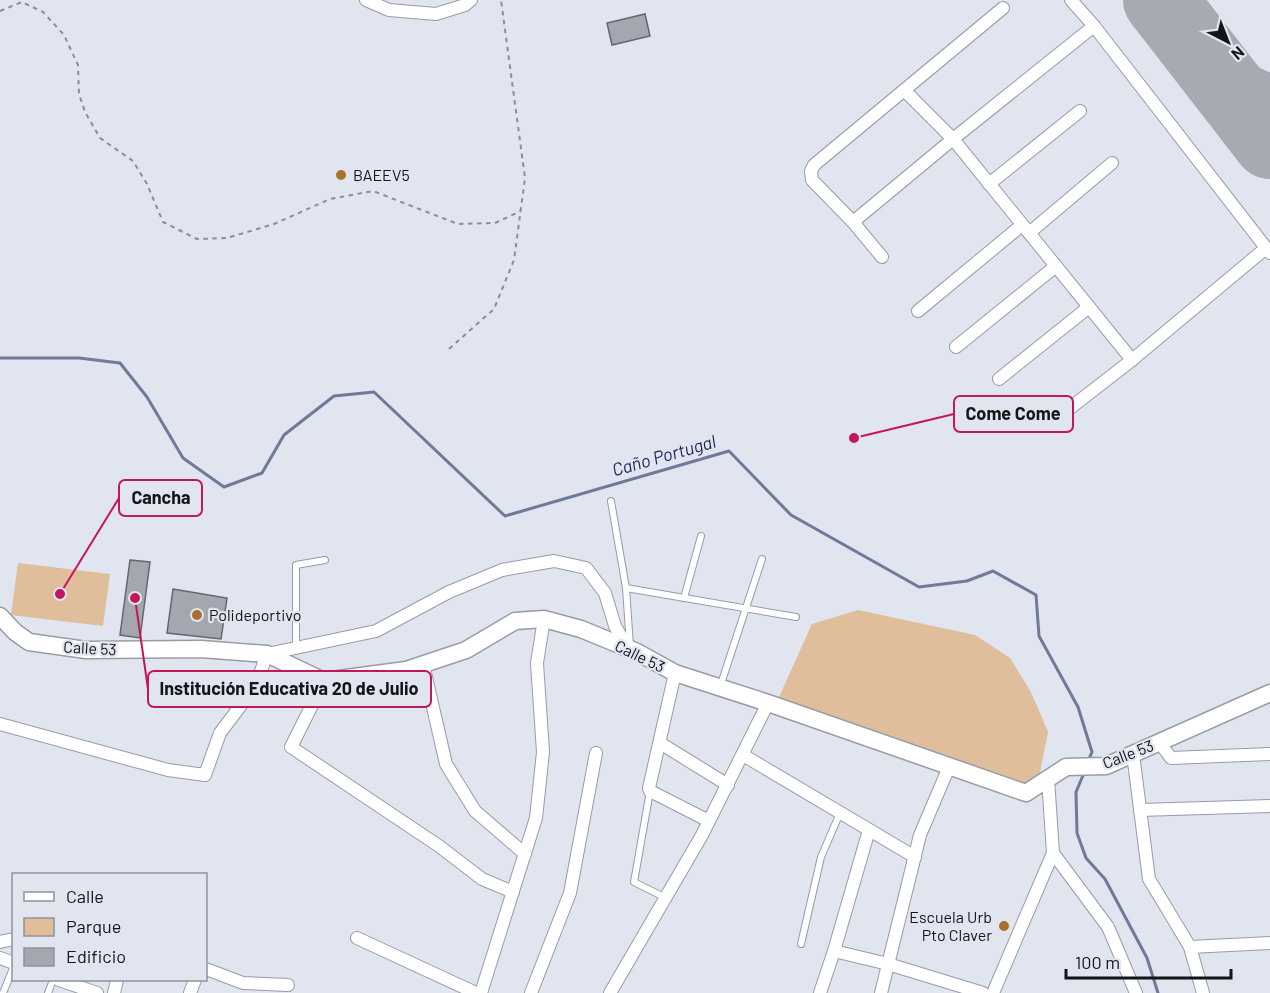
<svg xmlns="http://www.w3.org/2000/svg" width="1270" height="993" font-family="Barlow,sans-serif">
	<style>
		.green { fill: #e0bd9b }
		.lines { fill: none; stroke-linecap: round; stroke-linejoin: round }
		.stream { stroke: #6e7a98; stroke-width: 3 }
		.taxiway { stroke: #a6aab2; stroke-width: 30 }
		.runway { stroke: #a6aab2; stroke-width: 74 }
		.building { fill: #a3a7b0; stroke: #63676f; stroke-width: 1.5 }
		.lane-casing { stroke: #979ca4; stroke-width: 8 }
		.street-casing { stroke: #979ca4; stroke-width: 14 }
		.secondary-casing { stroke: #979ca4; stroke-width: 19 }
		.path { stroke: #8b8e95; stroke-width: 2; stroke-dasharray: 4.5 4.5; stroke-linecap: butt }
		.lane { stroke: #fff; stroke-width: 6 }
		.street { stroke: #fff; stroke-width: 12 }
		.secondary { stroke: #fff; stroke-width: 16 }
		.poi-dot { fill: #a96f2f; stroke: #e1e5ef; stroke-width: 2 }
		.labels { text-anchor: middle; stroke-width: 4.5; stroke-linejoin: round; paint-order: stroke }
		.poi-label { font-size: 16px; fill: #141519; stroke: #e1e5ef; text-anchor: start }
		.street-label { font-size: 16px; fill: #141519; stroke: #e1e5ef }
		.water-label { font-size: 18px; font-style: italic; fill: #142759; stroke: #e1e5ef }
		.leader { fill: none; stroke: #c2185b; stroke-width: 2 }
		.callout-dot { fill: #c2185b; stroke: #e1e5ef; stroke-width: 2 }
		.callout { fill: #e1e5ef; stroke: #c2185b; stroke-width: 2 }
		.callout-label { font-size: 18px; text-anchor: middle; font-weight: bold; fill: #141519 }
	</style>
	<rect width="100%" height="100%" fill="#e1e5ef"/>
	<!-- green -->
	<g class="green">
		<path d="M18,563L110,574L103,626L11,615Z"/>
		<path d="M858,610L975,635L1010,658L1031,692L1048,732L1039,777L1028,784L779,697L812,624Z"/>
	</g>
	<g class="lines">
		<!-- stream -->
		<g class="stream">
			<path d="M0,358H79L120,363L147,397L183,458L224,487L262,473L284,435L334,396L374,392L505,516L729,451L791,515L919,587L967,581L993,571L1036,595L1039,636L1078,707L1092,752L1088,761"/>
			<path d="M1084,773L1076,792L1077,833L1086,858L1105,879L1147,958L1158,993"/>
		</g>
		<!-- taxiway -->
		<path class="taxiway" d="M1200,51L1239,75L1270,89"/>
		<!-- runway -->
		<path class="runway" d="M1160,0L1270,142"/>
	</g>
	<!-- building -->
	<g class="building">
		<path d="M645,14L650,36L612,45L607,23Z"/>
		<path d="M130,560L150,562L140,638L120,635Z"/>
		<path d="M173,589L227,598L221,639L167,633Z"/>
	</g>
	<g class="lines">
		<defs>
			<g id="lane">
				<path d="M611,501L626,588L630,646"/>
				<path d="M626,588L796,617"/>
				<path d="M684,598L701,536"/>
				<path d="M296,647V565L325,560"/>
				<path d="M720,687L762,559"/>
				<path d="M650,791L634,882L666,898"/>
				<path d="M801,944L821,857L840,813"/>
				<path d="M3,993L14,966"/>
				<path d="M48,993L53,980"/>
			</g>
			<g id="street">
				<path d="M366,0L389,10L436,14L465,5L471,0"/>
				<path d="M1071,0L1094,26L1270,253"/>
				<path d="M905,91L953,139L1132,360L1266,248"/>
				<path d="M989,184L1080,111"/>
				<path d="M853,222L953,139L1094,26"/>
				<path d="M1029,233L1112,163"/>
				<path d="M882,257L853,222L812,180L811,171L814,165L1003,8"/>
				<path d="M918,311L1022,225"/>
				<path d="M956,347L1056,266"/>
				<path d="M999,379L1089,307"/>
				<path d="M1047,426L1132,360"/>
				<path d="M423,664L446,764L475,811L525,854"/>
				<path d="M675,673L649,788L650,791L709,821"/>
				<path d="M324,681L291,747L439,846L482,879L513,892"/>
				<path d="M0,724L168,770L205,775L220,733L256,685L267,654L376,631L449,592L502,570L554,561L586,568L605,593L615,626L628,649"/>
				<path d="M1159,742L1171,758L1270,754"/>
				<path d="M660,743L728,785"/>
				<path d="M1133,754L1149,879L1190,947L1203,993"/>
				<path d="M743,755L915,857"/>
				<path d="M1048,779L1053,853L1108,927L1136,993"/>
				<path d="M1140,810L1270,806"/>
				<path d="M357,938L476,993"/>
				<path d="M0,942L14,939"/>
				<path d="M1190,947L1270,943"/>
				<path d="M834,951L888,964L983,993"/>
				<path d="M0,958L14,963"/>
				<path d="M206,969L243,983L288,985"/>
				<path d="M59,980L97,993"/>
				<path d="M114,993L117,980"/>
				<path d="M190,993L195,980"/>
				<path d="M481,993L536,818L543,752L537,663L544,619"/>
				<path d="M531,993L570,893L596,753"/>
				<path d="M610,993L702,835L768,703"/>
				<path d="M820,993L834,951L869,830"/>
				<path d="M881,993L920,835L949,767"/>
				<path d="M993,993L1053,853"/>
			</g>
			<path id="secondary" d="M0,616L15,632L29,642L86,650L201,649L267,654L324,681L406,670L466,650L515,621L544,619L581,629L637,652L675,673L768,703L1026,793L1066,767L1106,766L1270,693"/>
		</defs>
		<!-- lane casing -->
		<use href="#lane" class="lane-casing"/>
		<!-- street casing -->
		<use href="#street" class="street-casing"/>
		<!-- secondary casing -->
		<use href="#secondary" class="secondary-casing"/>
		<!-- path -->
		<g class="path">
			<path d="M0,11L22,2L43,12L64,35L78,65L79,94L85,112L100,138L133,161L147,184L163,222L197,239L227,238L274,224L330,199L373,191L458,224L495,223L521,211"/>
			<path d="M449,349L494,309L514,260L525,178L501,0"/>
		</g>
		<!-- lane -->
		<use href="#lane" class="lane"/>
		<!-- street -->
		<use href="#street" class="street"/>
		<!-- secondary -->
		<use href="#secondary" class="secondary"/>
	</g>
	<!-- markers -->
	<g class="poi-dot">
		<circle cx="341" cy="175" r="6"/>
		<circle cx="197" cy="615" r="6"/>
		<circle cx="1004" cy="926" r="6"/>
	</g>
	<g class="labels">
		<!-- poi labels -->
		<g class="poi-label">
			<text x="353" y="181">BAEEV5</text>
			<text x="209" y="621">Polideportivo</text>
			<text x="992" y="923" text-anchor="end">Escuela Urb<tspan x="992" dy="18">Pto Claver</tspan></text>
		</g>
		<!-- street labels -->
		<g class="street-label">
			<text transform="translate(90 648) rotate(3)" y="6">Calle 53</text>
			<text transform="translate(640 656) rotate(26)" y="6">Calle 53</text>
			<text transform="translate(1128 754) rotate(-21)" y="6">Calle 53</text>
		</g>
		<!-- water labels -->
		<g class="water-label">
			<text transform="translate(664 456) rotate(-16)" y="6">Caño Portugal</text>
		</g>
	</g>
	<!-- callouts -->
	<path class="leader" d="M854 438L954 414M60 594L119 498M135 598L148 689"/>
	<g class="callout-dot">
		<circle cx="854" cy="438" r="6"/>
		<circle cx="60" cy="594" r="6"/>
		<circle cx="135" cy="598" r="6"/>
	</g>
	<g class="callout">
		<rect x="954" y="396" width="119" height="36" rx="6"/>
		<rect x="119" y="480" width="83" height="36" rx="6"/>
		<rect x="148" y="671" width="283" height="36" rx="6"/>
	</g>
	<g class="callout-label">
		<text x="1013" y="420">Come Come</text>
		<text x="161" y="504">Cancha</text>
		<text x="289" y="695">Institución Educativa 20 de Julio</text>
	</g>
	<!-- legend -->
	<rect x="12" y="873" width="195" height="108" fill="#e1e5ef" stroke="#8f9299" stroke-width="1.5"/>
	<rect x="24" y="892" width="30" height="9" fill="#ffffff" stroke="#8f9299" stroke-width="1.5"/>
	<text x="66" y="903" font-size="18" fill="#141519">Calle</text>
	<rect x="24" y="918" width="30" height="18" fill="#e0bd9b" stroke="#8f9299" stroke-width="1.5"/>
	<text x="66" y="933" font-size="18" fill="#141519">Parque</text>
	<rect x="24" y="948" width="30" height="18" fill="#a3a7b0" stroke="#8f9299" stroke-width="1.5"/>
	<text x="66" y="963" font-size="18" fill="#141519">Edificio</text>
	<!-- north arrow -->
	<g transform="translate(1228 42) rotate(138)" stroke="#e1e5ef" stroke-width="4.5" paint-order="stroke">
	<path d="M0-4.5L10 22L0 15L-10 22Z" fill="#141519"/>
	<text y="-9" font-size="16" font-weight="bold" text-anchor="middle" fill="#141519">N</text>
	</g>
	<!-- scale -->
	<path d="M1066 969v9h165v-9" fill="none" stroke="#141519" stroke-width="3"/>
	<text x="1075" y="969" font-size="18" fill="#141519" stroke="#e1e5ef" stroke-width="4.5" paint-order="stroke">100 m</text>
</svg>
